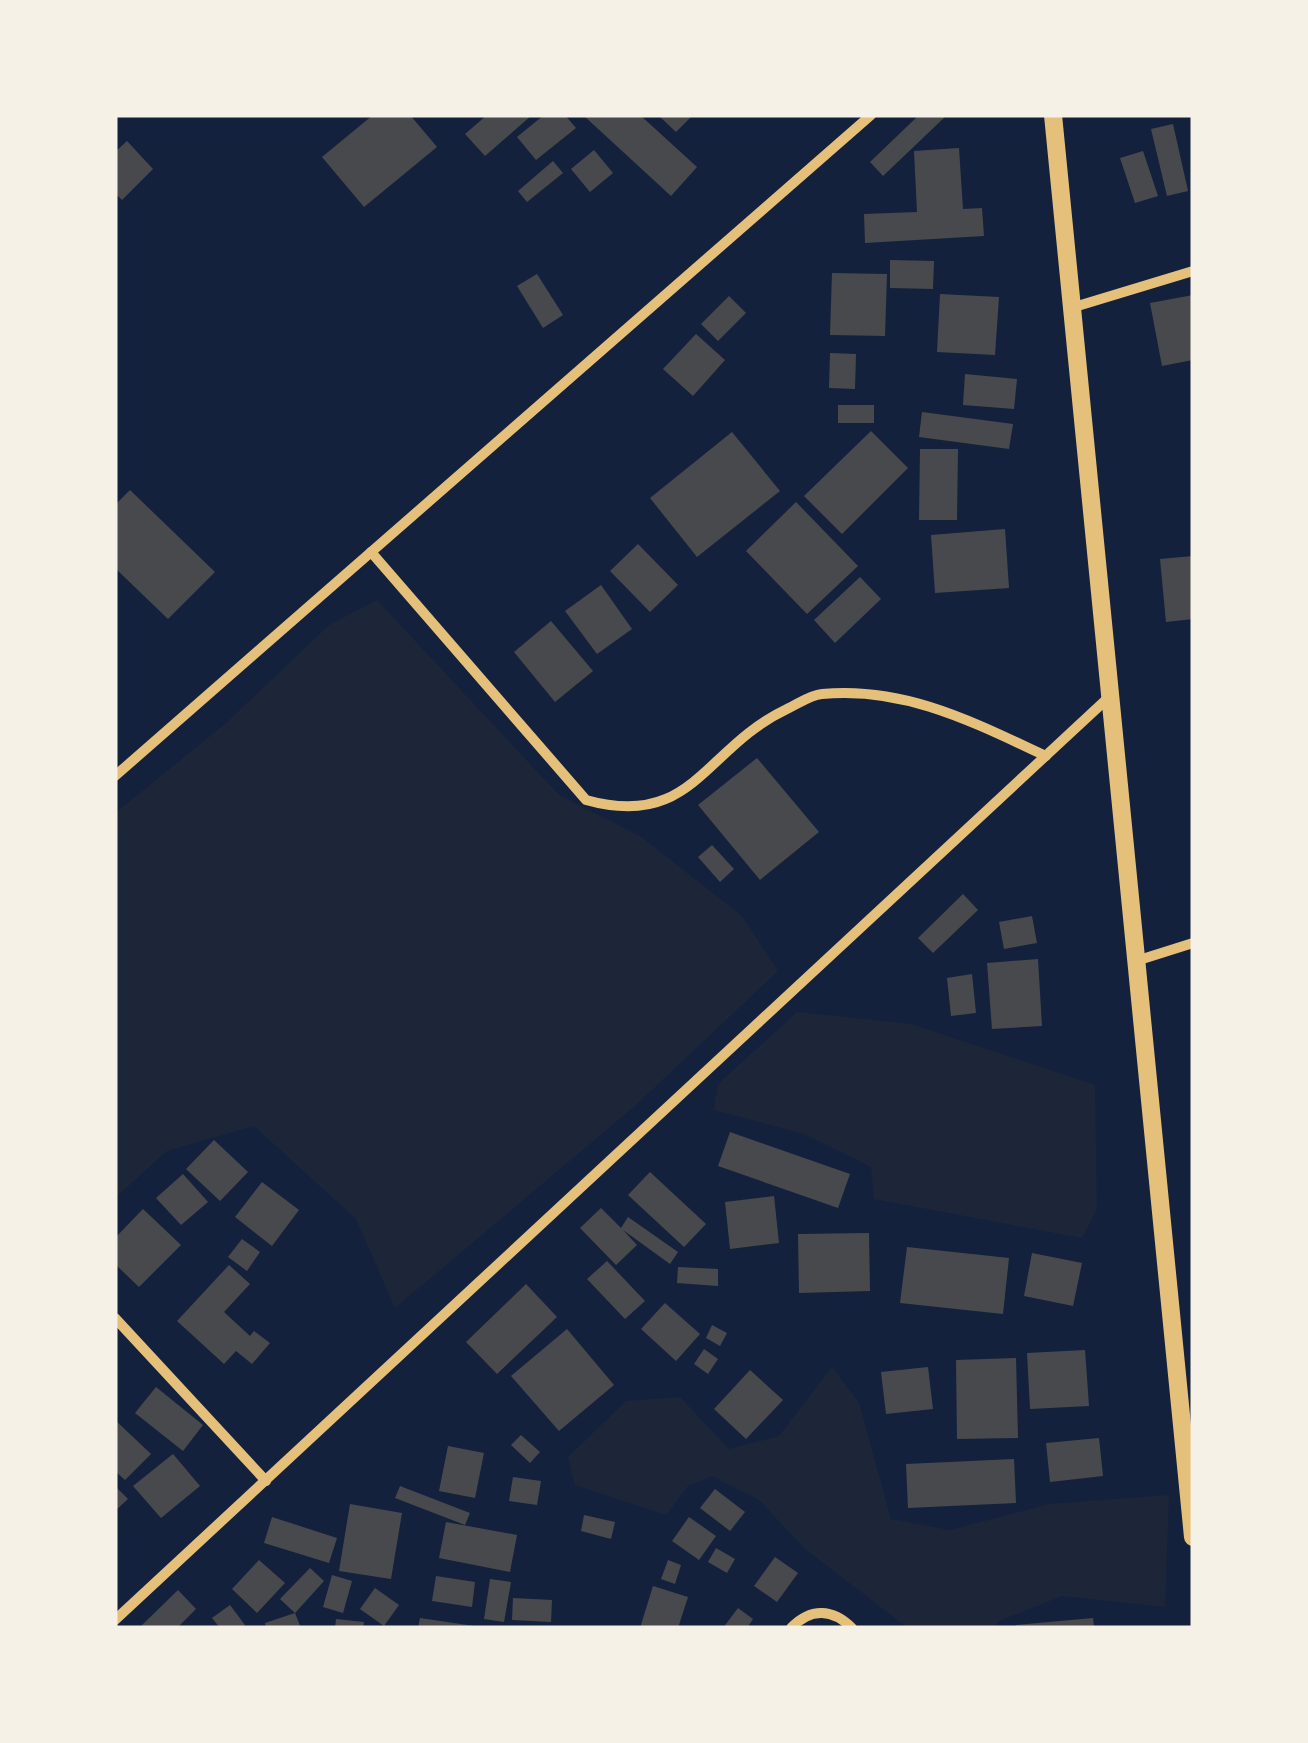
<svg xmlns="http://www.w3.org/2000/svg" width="1308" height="1743" font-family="'Roboto Serif',serif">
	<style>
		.green { fill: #1d2539 }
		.building { fill: #48494c }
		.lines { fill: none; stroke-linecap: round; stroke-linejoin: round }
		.minor { stroke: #e5c07b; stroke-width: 10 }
		.tertiary { stroke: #e5c07b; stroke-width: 18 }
	</style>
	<rect width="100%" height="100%" fill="#14213d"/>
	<!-- green -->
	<g class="green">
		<path d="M377,600L559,795L640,836L742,916L778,971L636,1105L395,1308L356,1219L254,1126L167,1151L115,1198V813L225,724L329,625Z"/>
		<path d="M797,1012L911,1024L1095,1085L1097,1209L1082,1238L874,1199L871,1167L804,1134L714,1110L718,1084Z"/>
		<path d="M832,1367L859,1403L891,1519L950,1530L1049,1504L1169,1495L1165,1607L1062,1596L997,1622V1628H908L805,1549L759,1500L712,1476L688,1486L666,1515L575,1485L568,1457L626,1401L680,1397L729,1449L779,1436Z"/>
	</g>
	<!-- building -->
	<g class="building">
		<path d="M373,115H410L437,147L364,207L322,157Z"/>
		<path d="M487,115H532L485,156L465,134Z"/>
		<path d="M544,115H565L576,128L536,160L517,137Z"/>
		<path d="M583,115H640L697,167L671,196Z"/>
		<path d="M658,115H693L676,132Z"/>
		<path d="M919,115H947L883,176L870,162Z"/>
		<path d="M1173,124L1188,191L1167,196L1151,129Z"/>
		<path d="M127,141L153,169L122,200L115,193V152Z"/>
		<path d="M959,148L963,209L982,208L984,236L865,243L864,214L917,212L914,151Z"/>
		<path d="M594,150L613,173L590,192L571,169Z"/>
		<path d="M1143,151L1158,196L1135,203L1120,158Z"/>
		<path d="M553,161L563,173L527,202L518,191Z"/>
		<path d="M890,260L934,261L933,289L890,288Z"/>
		<path d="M832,273L887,274L885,336L830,335Z"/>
		<path d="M537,274L563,315L543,328L517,286Z"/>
		<path d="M940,294L999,297L995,355L937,352Z"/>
		<path d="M1193,295V360L1162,366L1150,303Z"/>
		<path d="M729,296L746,313L718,341L701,324Z"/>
		<path d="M696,334L725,360L693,396L663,369Z"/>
		<path d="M830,353L856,354L855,389L829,388Z"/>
		<path d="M965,374L1017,379L1014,409L963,405Z"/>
		<rect x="838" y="405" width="36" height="18"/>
		<path d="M922,412L1013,424L1009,449L919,437Z"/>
		<path d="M871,431L908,468L842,534L804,496Z"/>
		<path d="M732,432L780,491L697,557L650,498Z"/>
		<path d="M920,449H958L957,520H919Z"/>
		<path d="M130,490L215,572L168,619L115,568V505Z"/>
		<path d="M796,502L858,566L807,614L746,551Z"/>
		<path d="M1005,529L1009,588L935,593L931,535Z"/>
		<path d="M638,544L678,585L650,612L610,571Z"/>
		<path d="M1193,556V619L1166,622L1160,559Z"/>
		<path d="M860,577L881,599L835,643L814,620Z"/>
		<path d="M601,585L632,629L597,654L565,611Z"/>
		<path d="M551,621L593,671L555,702L514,652Z"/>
		<path d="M757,758L819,832L760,880L698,805Z"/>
		<path d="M712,845L734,869L720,882L698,857Z"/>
		<path d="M963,894L978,910L933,953L918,938Z"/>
		<path d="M1032,916L1037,943L1004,949L999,922Z"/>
		<path d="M1038,959L1042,1026L992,1029L987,963Z"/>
		<path d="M972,974L976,1013L951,1016L947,978Z"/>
		<path d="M730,1132L850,1174L838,1208L718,1166Z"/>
		<path d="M214,1140L248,1172L220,1201L186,1169Z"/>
		<path d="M650,1172L706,1224L684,1247L628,1195Z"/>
		<path d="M183,1174L208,1202L181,1225L156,1198Z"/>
		<path d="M262,1182L299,1210L272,1246L235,1217Z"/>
		<path d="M774,1196L779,1243L730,1249L725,1202Z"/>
		<path d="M601,1208L621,1228L628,1217L678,1252L670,1264L623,1230L637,1245L616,1265L580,1228Z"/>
		<path d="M143,1209L181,1245L139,1287L115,1264V1238Z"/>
		<path d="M869,1233L870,1291L799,1293L798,1234Z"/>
		<path d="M242,1239L260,1252L247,1271L228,1257Z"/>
		<path d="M907,1247L1009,1258L1003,1314L900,1303Z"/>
		<path d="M1032,1253L1082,1263L1073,1306L1024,1296Z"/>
		<path d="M607,1261L645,1301L625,1319L587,1279Z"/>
		<path d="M229,1265L250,1284L224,1312L250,1336L254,1331L270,1343L252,1364L236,1351L224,1364L177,1321Z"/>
		<path d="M678,1267L718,1269V1286L677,1283Z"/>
		<path d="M526,1284L557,1317L497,1374L466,1342Z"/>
		<path d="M665,1303L700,1334L676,1361L641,1329Z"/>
		<path d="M712,1325L727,1333L720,1346L706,1338Z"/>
		<path d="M567,1329L614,1385L559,1431L511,1376Z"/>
		<path d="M704,1349L718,1359L708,1374L694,1364Z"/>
		<path d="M1085,1350L1089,1406L1030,1409L1027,1353Z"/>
		<path d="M1016,1358L1018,1438L957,1439L956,1360Z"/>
		<path d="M928,1367L933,1409L886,1414L881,1372Z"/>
		<path d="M750,1370L783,1400L746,1439L714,1409Z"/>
		<path d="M156,1387L203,1425L183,1451L135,1413Z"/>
		<path d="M115,1420L151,1454L125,1480L115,1471Z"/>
		<path d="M521,1435L540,1452L530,1463L511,1445Z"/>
		<path d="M1099,1438L1103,1476L1050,1482L1046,1443Z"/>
		<path d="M448,1446L484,1453L475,1498L439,1491Z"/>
		<path d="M173,1454L200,1486L161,1518L133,1486Z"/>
		<path d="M1014,1459L1016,1503L908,1508L906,1464Z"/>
		<path d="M513,1477L541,1481L537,1505L509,1501Z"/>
		<path d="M115,1486L128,1499L115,1511Z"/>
		<path d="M400,1486L470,1513L465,1525L395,1498Z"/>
		<path d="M715,1489L745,1512L730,1531L700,1508Z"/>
		<path d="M350,1504L402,1513L391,1579L339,1571Z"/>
		<path d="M584,1515L615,1522L611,1539L581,1531Z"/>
		<path d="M272,1517L337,1538L329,1563L264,1543Z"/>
		<path d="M689,1517L716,1536L699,1560L672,1541Z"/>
		<path d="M446,1522L517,1535L510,1572L439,1558Z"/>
		<path d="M716,1548L735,1559L727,1573L708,1562Z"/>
		<path d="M775,1557L798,1573L777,1602L754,1586Z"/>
		<path d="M259,1560L285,1583L257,1613L232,1589Z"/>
		<path d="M668,1560L681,1565L675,1584L661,1579Z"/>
		<path d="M310,1568L324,1581L295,1613L280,1599Z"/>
		<path d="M332,1575L352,1581L343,1613L323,1607Z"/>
		<path d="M436,1576L475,1582L472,1607L432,1601Z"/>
		<path d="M490,1579L511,1582L504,1622L484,1619Z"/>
		<path d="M653,1586L688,1597L678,1628H640Z"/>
		<path d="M375,1588L399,1605L384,1626L360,1609Z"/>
		<path d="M178,1590L196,1609L177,1628H139Z"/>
		<path d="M513,1598L552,1600L551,1622L512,1620Z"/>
		<path d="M230,1605L245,1625L241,1628H220L212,1618Z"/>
		<path d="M738,1608L753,1619L747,1628H723Z"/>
		<path d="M295,1613L301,1628H266L265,1623Z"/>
		<path d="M420,1618L474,1626V1628H418Z"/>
		<path d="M1093,1618L1094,1628H1016V1625Z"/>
		<path d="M336,1619L364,1622L363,1628H335Z"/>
	</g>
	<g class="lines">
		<!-- minor -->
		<g class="minor">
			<path d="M1071,308L1193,271"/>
			<path d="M371,552L586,800C693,830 704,748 787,709C798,704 810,695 822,694C904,686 973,722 1046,756"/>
			<path d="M115,776L871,115"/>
			<path d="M1136,961L1193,943"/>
			<path d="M115,1318L266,1481"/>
			<path d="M115,1620L1108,698"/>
			<path d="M791,1628C811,1607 833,1609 852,1628"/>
		</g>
		<!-- tertiary -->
		<path class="tertiary" d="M1053,115L1193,1537"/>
	</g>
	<!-- border -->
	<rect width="1308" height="1743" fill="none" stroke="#f6f1e7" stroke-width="235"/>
</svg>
